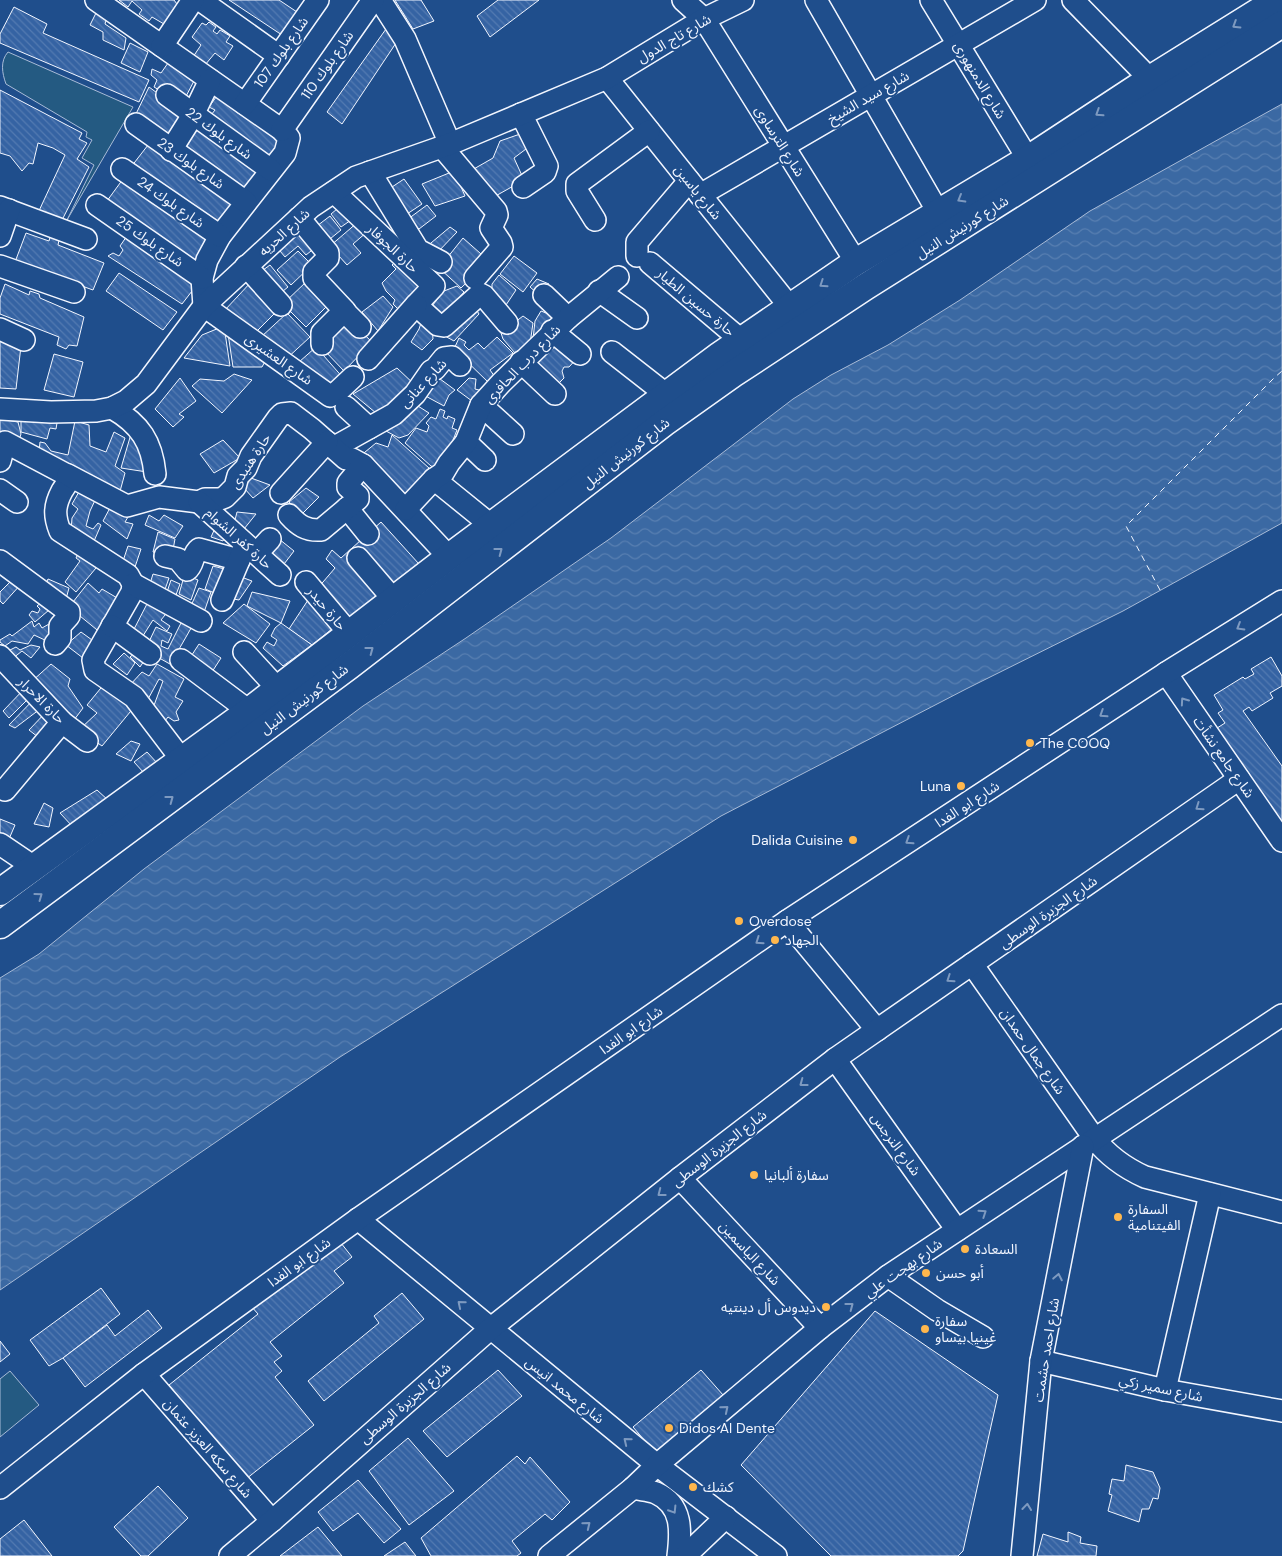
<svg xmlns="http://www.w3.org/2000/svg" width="1282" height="1556" font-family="'DM Sans','Noto Sans Arabic',sans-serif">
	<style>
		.grass { fill: #245a82; stroke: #a8bbd7 }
		.water { fill: url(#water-waves); stroke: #a8bbd7 }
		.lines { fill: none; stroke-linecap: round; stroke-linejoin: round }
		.ferry { stroke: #f2f6ff; stroke-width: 1; stroke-dasharray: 6 5; stroke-linecap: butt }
		.building { fill: url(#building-back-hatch); stroke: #f2f6ff }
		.minor-casing { stroke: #f2f6ff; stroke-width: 24 }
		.major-casing { stroke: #f2f6ff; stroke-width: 29 }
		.minor { stroke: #1f4e8c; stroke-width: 21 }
		.major { stroke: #1f4e8c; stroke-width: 26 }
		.oneway { stroke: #7e9ac0 }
		.poi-dot { fill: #ffb74d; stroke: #1f4e8c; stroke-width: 2 }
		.labels { text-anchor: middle; stroke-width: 4; stroke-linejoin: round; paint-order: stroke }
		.street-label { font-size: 14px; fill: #f2f6ff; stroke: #1f4e8c }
		.poi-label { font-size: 14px; fill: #f2f6ff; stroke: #1f4e8c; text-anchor: start }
	</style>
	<defs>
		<pattern id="water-waves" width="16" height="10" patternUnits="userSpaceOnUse" patternTransform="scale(1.25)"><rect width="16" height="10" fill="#3b69a3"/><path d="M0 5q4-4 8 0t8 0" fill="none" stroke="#587fb1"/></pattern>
		<pattern id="building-back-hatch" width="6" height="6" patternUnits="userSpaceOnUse" patternTransform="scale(1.25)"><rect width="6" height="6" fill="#3563a3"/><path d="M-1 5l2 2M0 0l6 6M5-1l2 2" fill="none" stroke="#537ab1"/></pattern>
	</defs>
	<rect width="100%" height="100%" fill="#1f4e8c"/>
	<!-- grass -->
	<g class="grass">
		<path d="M8,52L133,107L67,220L94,165L82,158L92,140L86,137L87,132L6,84C2,73 0,61 8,52Z"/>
		<path d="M10,1371L39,1405L0,1437V1379Z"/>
	</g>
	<!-- water -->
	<path class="water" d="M1282,104V523L1123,611L966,689L721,816L340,1057L0,1290V978L39,954L144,869L363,706L466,638L611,538L793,399L831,375L888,345L960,300L1090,211Z"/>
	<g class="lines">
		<!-- ferry -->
		<path class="ferry" d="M1160,590L1126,526L1274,378L1282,371"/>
	</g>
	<!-- building -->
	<g class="building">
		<path d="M119,0H174L177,4L164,24L152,17L149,21L139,14L142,10L132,1L128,7Z"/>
		<path d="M229,0H279L300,14L285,37Z"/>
		<path d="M395,0H421L434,21L413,29Z"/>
		<path d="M498,0H539L490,37L477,16Z"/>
		<path d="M14,7L47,24L43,33L149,80L139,102L0,43V34Z"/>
		<path d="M97,11L107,17L105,24L126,38L124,50L103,40V32L90,25Z"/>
		<path d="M209,22L216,27L213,31L217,34L220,30L230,36L226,42L233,46L224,60L215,53L205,65L193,57L201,45L192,37L202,23L206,25Z"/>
		<path d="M386,29L398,40L342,124L327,112Z"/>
		<path d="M130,43L148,52L140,72L121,63Z"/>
		<path d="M168,63L195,79L182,104L154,87L157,80L151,75L152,69L161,73Z"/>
		<path d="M149,87L183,112L165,138L134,118Z"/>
		<path d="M0,90L82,133L79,139L87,143L77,159L89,167L60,224L37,215L65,155L53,148L38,143L33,164L29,163L22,171L10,156L0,153Z"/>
		<path d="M221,90L285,138L270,166L207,120L215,110L209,107Z"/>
		<path d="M197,130L265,174L245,198L182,151Z"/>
		<path d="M523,133L530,146L514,158L524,180L492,198L472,170L493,158L500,141Z"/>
		<path d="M148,145L238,206L219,231L131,167Z"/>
		<path d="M454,171L465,196L435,206L422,184Z"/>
		<path d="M123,179L212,241L198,271L104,205Z"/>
		<path d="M404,179L422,204L404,216L386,191Z"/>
		<path d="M343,204L354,218L341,227L331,214Z"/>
		<path d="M427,205L436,216L419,229L416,226L410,230L404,222Z"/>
		<path d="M330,216L341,230L325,243L313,229Z"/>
		<path d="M358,222L367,232L353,244L361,253L347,265L330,246Z"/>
		<path d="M298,225L316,247L306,255L298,246L285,257L275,245Z"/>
		<path d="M450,227L457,232L436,254L425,248Z"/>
		<path d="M26,233L49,241L50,237L59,240L58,245L104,263L93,290L15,262Z"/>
		<path d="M129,233L199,282L182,304L108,256L113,253L119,256L123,250L120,246Z"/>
		<path d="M463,238L489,261L461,288L439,268Z"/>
		<path d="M298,251L312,265L291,285L277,270Z"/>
		<path d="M514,256L537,273L523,292L500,274Z"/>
		<path d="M400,257L425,283L398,309L393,304L395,300L386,291L382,283L396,269L392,265Z"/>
		<path d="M270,265L288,287L277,296L259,273Z"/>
		<path d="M119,273L177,312L163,330L106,291Z"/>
		<path d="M499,275L516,290L504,308L492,292V284Z"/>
		<path d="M537,279L549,284L538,294L530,287Z"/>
		<path d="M252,281L280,308L251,337L224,311Z"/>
		<path d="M307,281L330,303L306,327L283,304Z"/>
		<path d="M5,284L29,295L30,291L39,294L40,298L84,317L77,346L69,345L66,349L57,345L59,337L0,314V298Z"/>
		<path d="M457,286L464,292L444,316L432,306L444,291Z"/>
		<path d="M383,296L393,307L378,331L362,312Z"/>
		<path d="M473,304L479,314L454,341L443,335Z"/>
		<path d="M541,311L556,317L533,339L535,321Z"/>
		<path d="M287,313L310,337L284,361L261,337Z"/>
		<path d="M523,316L533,323L530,344L512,360L515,353L503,339L501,333Z"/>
		<path d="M346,317L372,342L344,371L324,350Z"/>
		<path d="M423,317L432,325L433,339L422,350L411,342L419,329Z"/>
		<path d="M224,326L230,366L184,358L202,335Z"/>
		<path d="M227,327L268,356L262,367H233Z"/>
		<path d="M552,332L579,356L569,367H564L562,371L564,378L553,389L524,364Z"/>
		<path d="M497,337L513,353L490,370L495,377L489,383L454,349L459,338L466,342L464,345L469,350L478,343L484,349Z"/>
		<path d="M0,340L21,346L16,389L0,388Z"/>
		<path d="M316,347L345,380L331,394L299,362Z"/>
		<path d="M54,354L83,362L74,397L44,390Z"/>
		<path d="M397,368L416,386L382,418L353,394Z"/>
		<path d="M432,373L455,390L449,395L444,406L420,393Z"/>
		<path d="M234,374L252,380L222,413L192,386L200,379L224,381Z"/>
		<path d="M180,378L196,401L179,414L184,417L173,427L155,409Z"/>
		<path d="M469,378L476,379L475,389L479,390L484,385L492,387L472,401L457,390Z"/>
		<path d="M410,401L429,413L408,435L399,438L386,431Z"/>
		<path d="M440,409L445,411L443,417L447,419L448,416L455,419L452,428L457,430L441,470L431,466L405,443L416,428L427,432L429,426L426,423L431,417L436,419Z"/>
		<path d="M58,417L56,429L50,428L47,439L21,432V420Z"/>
		<path d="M0,419L18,422L21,434L17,447L0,440Z"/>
		<path d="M75,421L89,425L90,446L106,452L114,432L125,438L115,466L125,473L119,495L39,452L40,442L45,443L51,451L68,455Z"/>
		<path d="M131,434L151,460L147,472L121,468Z"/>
		<path d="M392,435L429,468L404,497L359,457L376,443L388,447Z"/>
		<path d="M223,440L240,458L214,473L200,454Z"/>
		<path d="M251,478L270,485L253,498L244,488Z"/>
		<path d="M83,485L98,494L90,511L86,526L93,529L98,523L101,525L91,548L71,532L72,518L78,509L72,504Z"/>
		<path d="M306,488L319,497L302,514L289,502Z"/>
		<path d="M111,506L128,517L125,522L133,524L127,539L103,521Z"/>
		<path d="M237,512L256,514L244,529L234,524Z"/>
		<path d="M222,513L233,517L223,541L211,537Z"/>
		<path d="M149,515L159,521L164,515L183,526L175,538L145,525Z"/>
		<path d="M381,522L419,564L349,618L317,589L335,568L326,559L332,550L341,558Z"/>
		<path d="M158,532L175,539L172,555L165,556L153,552Z"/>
		<path d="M279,539L294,551L281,568L262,554Z"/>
		<path d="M128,546L141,549L134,570L122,564Z"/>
		<path d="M81,547L101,562L76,592L65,582L80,561L76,558Z"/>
		<path d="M213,566L228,570L217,594L205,589Z"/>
		<path d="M182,573L198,580L191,600L179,594L183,580L180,579Z"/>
		<path d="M153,574L169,578L162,598L148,590Z"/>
		<path d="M233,574L252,581L239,600L228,598Z"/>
		<path d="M15,577L22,583L3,604L0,601V592Z"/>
		<path d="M48,579L69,588L66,599L45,586Z"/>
		<path d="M171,580L180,584L173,603L165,598Z"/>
		<path d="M88,583L99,593L102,589L124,602L102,634L69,607Z"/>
		<path d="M199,588L211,592L201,621L189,610Z"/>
		<path d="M252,592L290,601L281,623L247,606Z"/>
		<path d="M310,597L337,625L312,645L289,629Z"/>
		<path d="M47,598L56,604L35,622L29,615L32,611L38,613L40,609L37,606Z"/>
		<path d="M148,602L169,610L161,620L170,626L167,631L153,620L141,639L132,633Z"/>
		<path d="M244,604L270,624L256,643L223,623Z"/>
		<path d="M183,619L194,623L178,651L177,668L145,650L156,627L172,634L168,643L162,640L161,646L168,649Z"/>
		<path d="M32,621L34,627L39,623L42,628L49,624L57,631L47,641L34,635L28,644L12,641L5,646L0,642V640L10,634L12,636Z"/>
		<path d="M281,623L312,645L283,666L263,648L267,642L274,646L277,640L271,636L275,628Z"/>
		<path d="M81,632L110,653L96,668L66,645Z"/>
		<path d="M199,644L221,658L210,675L186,664Z"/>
		<path d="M31,645L40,647L31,658L22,651L12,659L4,653L16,647L20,650Z"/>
		<path d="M137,651L146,658L140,667L130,657Z"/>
		<path d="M124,653L135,663L127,675L113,664Z"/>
		<path d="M1271,657L1282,676V686L1270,693L1273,698L1252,711L1249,707L1243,711L1282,766V831L1214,730L1225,723L1218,713L1223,710L1214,695L1243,677L1245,679L1254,674L1251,669Z"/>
		<path d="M51,664L70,679L68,686L83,708L71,724L31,682Z"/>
		<path d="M157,664L184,679L175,697L183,701L176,712L179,720L174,721L168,717L165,721L153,708L163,681L159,679L147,701L129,686L142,672L149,676Z"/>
		<path d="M105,683L135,706L102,746L79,730L97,713L87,705Z"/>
		<path d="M26,687L33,694L9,718L3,711Z"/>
		<path d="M37,696L44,706L15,728L9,725Z"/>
		<path d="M47,711L54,718L38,737L29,730Z"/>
		<path d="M131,741L140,744L131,761L116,754Z"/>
		<path d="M147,752L158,764L144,773L134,762Z"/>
		<path d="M97,790L109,801L73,827L60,813Z"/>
		<path d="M44,803L53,808L49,827L34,824Z"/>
		<path d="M0,819L15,825L9,839L0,835Z"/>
		<path d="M337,1238L352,1257L334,1271L344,1283L270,1342L282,1356L274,1362L282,1371L275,1377L314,1425L246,1479L169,1385L258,1314L251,1306Z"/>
		<path d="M101,1288L120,1314L63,1358L49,1366L30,1340Z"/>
		<path d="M402,1293L424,1319L324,1401L308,1381L379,1323L374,1316Z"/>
		<path d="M148,1310L162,1328L85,1387L63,1358L107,1325L115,1336Z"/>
		<path d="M875,1311L998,1395L963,1551L958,1556H831L741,1465Z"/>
		<path d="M0,1341L10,1354L0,1362Z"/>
		<path d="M498,1370L522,1396L447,1457L423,1431Z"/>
		<path d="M701,1370L731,1404L662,1461L633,1427Z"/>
		<path d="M408,1438L454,1491L409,1525L369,1471Z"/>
		<path d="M517,1456L525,1464L530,1457L570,1502L552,1520L545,1514L512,1541L521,1553L517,1556H431L421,1538Z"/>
		<path d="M1126,1465L1153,1472L1160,1488L1158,1499L1153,1498L1149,1509H1142L1139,1522L1108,1511L1112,1495L1109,1494L1112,1479L1124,1481Z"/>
		<path d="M358,1480L401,1529L384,1543L358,1513L333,1531L318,1512Z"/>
		<path d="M158,1486L188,1518L148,1556H141L114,1527Z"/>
		<path d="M24,1520L52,1556H0V1539Z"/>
		<path d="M318,1527L342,1556H280Z"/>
		<path d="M1068,1532L1081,1537L1080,1543L1097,1546L1096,1556H1037L1043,1534L1068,1542Z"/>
		<path d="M405,1542L416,1556H384Z"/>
	</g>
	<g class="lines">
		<defs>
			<g id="minor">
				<path d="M96,0L282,130L289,138L285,153L220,236L207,260L202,278L204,306L330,396L336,393L353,377"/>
				<path d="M200,0L279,56"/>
				<path d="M380,0L405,39L450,144"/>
				<path d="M683,0L704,19L856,262"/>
				<path d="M816,0L938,212"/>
				<path d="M931,0L1028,159"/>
				<path d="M1073,0L1150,79"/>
				<path d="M162,46L193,0"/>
				<path d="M607,78L790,307"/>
				<path d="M167,95L271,170"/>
				<path d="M245,104L318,0"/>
				<path d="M521,114L547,166L545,172L523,187"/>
				<path d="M136,124L246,202"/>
				<path d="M282,130L373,0"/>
				<path d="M442,147L496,211L497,215L491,228L501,243L502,247L475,278"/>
				<path d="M171,150L193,115L210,80"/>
				<path d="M122,169L220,236"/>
				<path d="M370,172L418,250L441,262"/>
				<path d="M334,192L434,286L416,305L438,325L444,326L480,294L484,296L507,323"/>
				<path d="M700,195L1035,0"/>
				<path d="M97,205L202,278"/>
				<path d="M0,207L86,239"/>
				<path d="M299,218L328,253V258L314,272V278L345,311"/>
				<path d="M595,220L577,191V184L649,131"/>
				<path d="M0,236L9,210"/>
				<path d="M637,256V242L689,181"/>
				<path d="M650,263L741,340"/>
				<path d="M0,266L74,292"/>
				<path d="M246,266L281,305"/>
				<path d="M599,291L637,318"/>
				<path d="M544,295L568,318"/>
				<path d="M0,329L24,340"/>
				<path d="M552,331L580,354"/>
				<path d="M322,344V333L344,311L360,327"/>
				<path d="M612,352L667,395"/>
				<path d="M368,359L416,305"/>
				<path d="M521,362L555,394"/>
				<path d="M481,405L513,434"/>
				<path d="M346,407L369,428"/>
				<path d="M112,408C140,424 152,442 155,474"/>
				<path d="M0,409L51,412L96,411L112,408L126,401L146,384L204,306L311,207L356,177L450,144L607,78L704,19L743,0"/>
				<path d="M466,442L485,460"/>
				<path d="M333,448L394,414L415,394L431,371L435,369L444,358L452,357L460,365"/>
				<path d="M0,461L5,442L69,476C69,482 65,486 62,491C54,506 54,516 60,531L128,575L133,584L132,592L93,660L95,670L134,697L182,760"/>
				<path d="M68,475L127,506L159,497L199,502L205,499H220L225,497L235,487L238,476L246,468L251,456L278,418L282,414L291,413L312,429L346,459H352L363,465L449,557"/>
				<path d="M434,479L492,526"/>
				<path d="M0,490L17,502"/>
				<path d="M281,493L327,442"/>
				<path d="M199,502L280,575"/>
				<path d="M347,508L368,534"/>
				<path d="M406,509L434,479L443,473L449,463L466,442L481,405L501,383L568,318L618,277"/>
				<path d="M289,515C298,525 306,531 321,530L358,499V496L348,487V483L363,465"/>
				<path d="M257,553L270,539"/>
				<path d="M165,556L178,559L187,570C194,565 192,554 199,549L239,560"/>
				<path d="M358,558L394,600"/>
				<path d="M0,561L69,612V616L60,626V638L55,644"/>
				<path d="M306,582L349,633"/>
				<path d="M133,584L201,621"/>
				<path d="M222,600L245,546"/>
				<path d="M112,626L150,654"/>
				<path d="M244,652L278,689"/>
				<path d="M0,656L62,722L87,741"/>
				<path d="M181,660L249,711"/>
				<path d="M1166,673L1282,841"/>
				<path d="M5,790L62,722"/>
				<path d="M0,844L34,867"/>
				<path d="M787,921L877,1030"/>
				<path d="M972,964L1094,1138C1108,1156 1125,1168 1145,1177L1282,1212"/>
				<path d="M835,1059L957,1230"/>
				<path d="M680,1178L820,1328"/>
				<path d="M358,1219L657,1465L776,1556"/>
				<path d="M888,1276L937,1310L983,1337"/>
				<path d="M1041,1361L1165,1390L1282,1411"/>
				<path d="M144,1374L272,1521"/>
				<path d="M1165,1390L1210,1194"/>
				<path d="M0,1488L144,1374L358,1219L787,921L1166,673L1282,601"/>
				<path d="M633,1488C640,1490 649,1490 656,1493C683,1505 681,1532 678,1556"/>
				<path d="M230,1556L272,1521L490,1329L680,1178L835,1059L1239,779"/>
				<path d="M549,1556L633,1488L657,1465L820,1328L888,1276L1282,1015"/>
				<path d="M685,1556L726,1517"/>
				<path d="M1022,1556L1041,1361L1083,1146"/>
			</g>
			<g id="major">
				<path d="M0,892L249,711L449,557L720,355L856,262L1028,159L1150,79L1277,0"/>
				<path d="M0,925L349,666L664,423L733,374L865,287L1282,24"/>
			</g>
		</defs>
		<!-- minor casing -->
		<use href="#minor" class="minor-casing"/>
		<!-- major casing -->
		<use href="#major" class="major-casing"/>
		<!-- minor -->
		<use href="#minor" class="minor"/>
		<!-- major -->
		<use href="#major" class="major"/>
	</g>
	<!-- one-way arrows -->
	<defs><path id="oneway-chevron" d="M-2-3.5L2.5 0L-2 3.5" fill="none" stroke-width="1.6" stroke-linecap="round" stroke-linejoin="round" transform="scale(1.25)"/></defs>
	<g class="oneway">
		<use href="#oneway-chevron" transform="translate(1236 25) rotate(148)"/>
		<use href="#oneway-chevron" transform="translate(1099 113) rotate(147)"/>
		<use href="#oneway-chevron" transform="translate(961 199) rotate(150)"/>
		<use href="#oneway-chevron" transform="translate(823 284) rotate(146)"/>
		<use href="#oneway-chevron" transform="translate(499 551) rotate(-37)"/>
		<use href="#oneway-chevron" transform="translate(1240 627) rotate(149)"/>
		<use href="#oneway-chevron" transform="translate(370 650) rotate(-37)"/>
		<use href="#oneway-chevron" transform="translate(1184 701) rotate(-125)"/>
		<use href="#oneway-chevron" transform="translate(1103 714) rotate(147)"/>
		<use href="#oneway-chevron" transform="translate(170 799) rotate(-37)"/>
		<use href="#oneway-chevron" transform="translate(1199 807) rotate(145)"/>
		<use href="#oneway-chevron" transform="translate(909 841) rotate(147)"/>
		<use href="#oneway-chevron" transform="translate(39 896) rotate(-36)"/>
		<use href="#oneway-chevron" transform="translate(759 941) rotate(145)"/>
		<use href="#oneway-chevron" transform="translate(950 979) rotate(146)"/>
		<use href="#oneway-chevron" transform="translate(803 1083) rotate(143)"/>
		<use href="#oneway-chevron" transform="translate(661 1193) rotate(142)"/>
		<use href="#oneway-chevron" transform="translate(983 1213) rotate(-34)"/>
		<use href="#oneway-chevron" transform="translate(1058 1277) rotate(-79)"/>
		<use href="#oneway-chevron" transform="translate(461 1304) rotate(-140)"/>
		<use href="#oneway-chevron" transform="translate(850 1306) rotate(-37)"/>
		<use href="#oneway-chevron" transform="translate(725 1409) rotate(-40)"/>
		<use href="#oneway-chevron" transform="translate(627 1441) rotate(-141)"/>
		<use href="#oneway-chevron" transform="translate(1027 1507) rotate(-84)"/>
		<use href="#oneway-chevron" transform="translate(673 1510) rotate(58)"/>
		<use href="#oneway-chevron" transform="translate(587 1525) rotate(-39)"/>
	</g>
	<!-- markers -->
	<g class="poi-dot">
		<circle cx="1030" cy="743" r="5"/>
		<circle cx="961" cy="786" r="5"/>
		<circle cx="853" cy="840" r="5"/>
		<circle cx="739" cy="921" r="5"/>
		<circle cx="775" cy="940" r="5"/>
		<circle cx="754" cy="1175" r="5"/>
		<circle cx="1118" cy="1217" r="5"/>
		<circle cx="965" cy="1249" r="5"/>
		<circle cx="926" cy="1273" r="5"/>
		<circle cx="826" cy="1307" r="5"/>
		<circle cx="925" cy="1329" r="5"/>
		<circle cx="669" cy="1428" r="5"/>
		<circle cx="693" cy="1487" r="5"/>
	</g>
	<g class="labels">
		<!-- street labels -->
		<g class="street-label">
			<text transform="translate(674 38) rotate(-30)" y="5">شارع تاج الدول</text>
			<text transform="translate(281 52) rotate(-55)" y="5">شارع بلوك 107</text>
			<text transform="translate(327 65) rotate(-55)" y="5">شارع بلوك 110</text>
			<text transform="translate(980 80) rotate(59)" y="5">شارع الدمنهورى</text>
			<text transform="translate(868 97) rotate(-30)" y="5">شارع سيد الشيخ</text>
			<text transform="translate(219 133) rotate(36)" y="5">شارع بلوك 22</text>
			<text transform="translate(780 141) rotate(58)" y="5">شارع الترساوى</text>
			<text transform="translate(191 163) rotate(35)" y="5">شارع بلوك 23</text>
			<text transform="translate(698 192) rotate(51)" y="5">شارع ياسين</text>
			<text transform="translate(171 202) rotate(35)" y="5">شارع بلوك 24</text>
			<text transform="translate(962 227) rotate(-32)" y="5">شارع كورنيش النيل</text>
			<text transform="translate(284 232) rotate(-42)" y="5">شارع الحريه</text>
			<text transform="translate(150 241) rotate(35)" y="5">شارع بلوك 25</text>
			<text transform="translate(393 248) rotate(43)" y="5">حارة الجوفار</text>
			<text transform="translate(696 302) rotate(40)" y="5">حارة حسين الطيار</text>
			<text transform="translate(279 359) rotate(35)" y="5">شارع العشيرى</text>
			<text transform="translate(522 364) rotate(-46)" y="5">شارع درب الحافرى</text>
			<text transform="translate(423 383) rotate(-47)" y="5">شارع عنانى</text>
			<text transform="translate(626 453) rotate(-38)" y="5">شارع كورنيش النيل</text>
			<text transform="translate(250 461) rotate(-57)" y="5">حارة هنيدى</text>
			<text transform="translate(239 538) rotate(42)" y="5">حارة كفر الشوام</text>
			<text transform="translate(327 608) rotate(50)" y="5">حارة حيدر</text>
			<text transform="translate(304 699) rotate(-37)" y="5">شارع كورنيش النيل</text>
			<text transform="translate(42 700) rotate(45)" y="5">حارة الاحرار</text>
			<text transform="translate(1224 757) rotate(55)" y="5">شارع جامع نشأت</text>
			<text transform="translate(967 804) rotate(-33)" y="5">شارع ابو الفدا</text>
			<text transform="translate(1048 912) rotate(-35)" y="5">شارع الجزيرة الوسطى</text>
			<text transform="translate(631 1030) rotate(-35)" y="5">شارع ابو الفدا</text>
			<text transform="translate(1033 1051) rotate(55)" y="5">شارع جمال حمدان</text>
			<text transform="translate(896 1144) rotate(54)" y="5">شارع النرجس</text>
			<text transform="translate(719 1148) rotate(-38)" y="5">شارع الجزيرة الوسطى</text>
			<text transform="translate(750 1253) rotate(47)" y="5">شارع الياسمين</text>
			<text transform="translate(299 1262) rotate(-36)" y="5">شارع ابو الفدا</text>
			<text transform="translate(903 1268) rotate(-35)" y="5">شارع بهجت علي</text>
			<text transform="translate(1046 1350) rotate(-81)" y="5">شارع احمد حشمت</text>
			<text transform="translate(1161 1388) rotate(12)" y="5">شارع سمير زكي</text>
			<text transform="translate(565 1390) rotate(39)" y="5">شارع محمد انيس</text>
			<text transform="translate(405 1403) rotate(-41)" y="5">شارع الجزيرة الوسطى</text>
			<text transform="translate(208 1448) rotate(49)" y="5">شارع سكه العزيز عثمان</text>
		</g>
		<!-- poi labels -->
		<g class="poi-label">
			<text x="1040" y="748">The COOQ</text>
			<text x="951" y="791" text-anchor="end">Luna</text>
			<text x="843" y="845" text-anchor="end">Dalida Cuisine</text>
			<text x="749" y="926">Overdose</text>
			<text x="785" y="945">الجهاد</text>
			<text x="764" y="1180">سفارة ألبانيا</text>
			<text x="1128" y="1214">السفارة<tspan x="1128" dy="16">الفيتنامية</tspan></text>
			<text x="975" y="1254">السعادة</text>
			<text x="936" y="1278">أبو حسن</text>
			<text x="816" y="1312" text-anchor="end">ديدوس أل دينتيه</text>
			<text x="935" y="1326">سفارة<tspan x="935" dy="16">غينيا بيساو</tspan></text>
			<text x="679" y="1433">Didos Al Dente</text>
			<text x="703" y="1492">كشك</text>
		</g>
	</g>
</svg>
